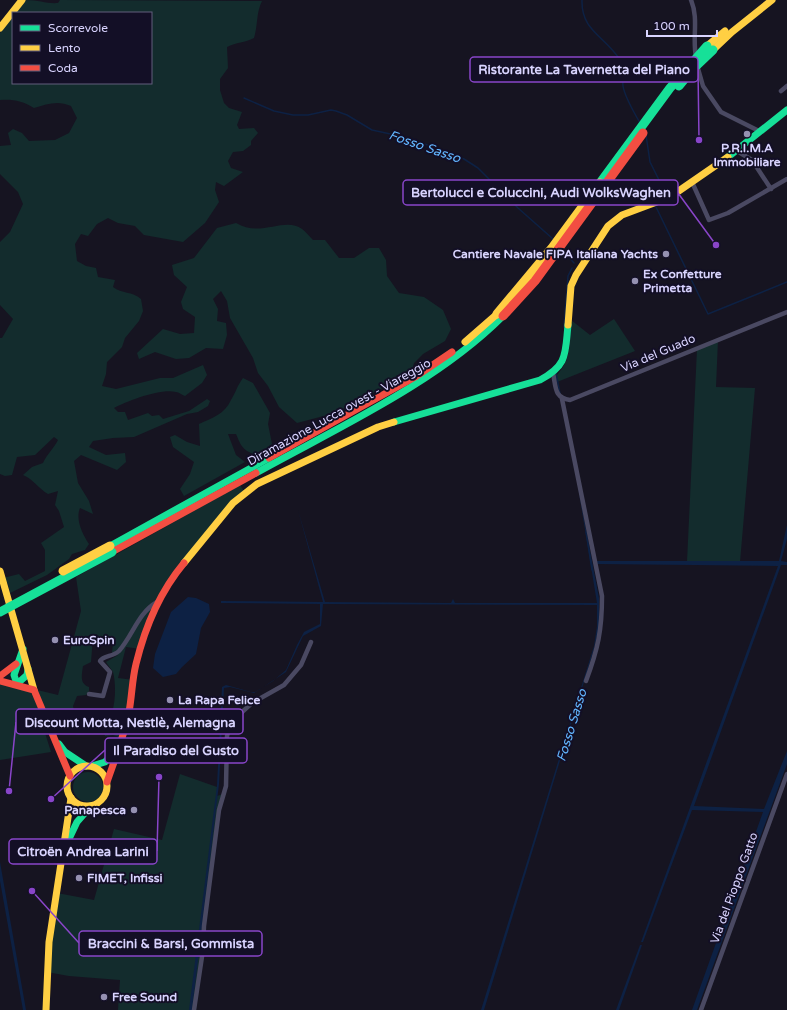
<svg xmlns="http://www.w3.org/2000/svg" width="787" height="1010" font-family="'Varela Round',sans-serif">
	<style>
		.green { fill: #132c2d; fill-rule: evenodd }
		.water { fill: #0d2144 }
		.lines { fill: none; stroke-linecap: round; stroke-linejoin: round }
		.stream { stroke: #0d2144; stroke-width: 1.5 }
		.street { stroke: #4a4962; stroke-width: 4.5 }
		.fast { stroke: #16e098; stroke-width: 7 }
		.slow { stroke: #ffcf43; stroke-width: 7 }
		.jam { stroke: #f24e42; stroke-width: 7 }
		.fast-bridge { stroke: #16e098; stroke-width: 9 }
		.slow-bridge { stroke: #ffcf43; stroke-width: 9 }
		.jam-bridge { stroke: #f24e42; stroke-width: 9 }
		.poi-dot { fill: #9591b1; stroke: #130f26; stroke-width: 1.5 }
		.labels { text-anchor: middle; stroke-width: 4; stroke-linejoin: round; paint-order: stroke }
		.poi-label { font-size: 12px; font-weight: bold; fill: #d9d4ff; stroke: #130f26; text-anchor: start }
		.street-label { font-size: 12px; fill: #d9d4ff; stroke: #130f26 }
		.water-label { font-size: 13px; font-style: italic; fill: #62b6ff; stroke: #130f26 }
		.leader { fill: none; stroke: #8945c9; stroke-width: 1.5 }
		.callout-dot { fill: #8945c9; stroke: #130f26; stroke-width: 1.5 }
		.callout { fill: #130f26; stroke: #8945c9; stroke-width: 1.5 }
		.callout-label { font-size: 13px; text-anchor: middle; font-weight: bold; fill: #d9d4ff }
	</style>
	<rect width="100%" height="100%" fill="#161421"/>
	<!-- green -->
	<g class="green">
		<path d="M26,0C39,0 47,4 58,3L60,0L262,1C256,13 258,25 254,38C245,43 236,42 227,47L228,68L220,79V90L224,103L229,108L242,112L237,125L239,129L254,128L258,133L251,141V145L243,151L233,152L228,161L231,168L243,172L224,186L216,182L215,190L219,202L205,223L183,242L144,235L135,226L118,223L108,218L97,224L88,236L81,234L75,244L77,261L86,266L96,268L98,277L115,280L113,287C122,294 132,291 141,299L143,311L139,321L125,338L122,347L107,362L106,374L102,386L116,389L160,378H173L203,365L207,375L202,383L185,396C182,395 179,392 176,392C161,388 127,401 114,408L118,412H125L128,420L148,413L152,416L159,415L163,419L189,411L207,399L210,401L208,406L198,412L187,414L134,437L113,438L93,441L89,447L106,455L125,453L126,462L117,470L81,455L74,461L78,483L89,501L93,514L80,508C75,520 83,535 89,544L85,550L72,554L69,559L47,575L10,593L8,584L3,578L19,574L25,581L45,571V550L41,543L64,527L59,511L55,505L58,491L48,494C38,488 33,479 23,475L32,467L43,463C47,454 54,448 58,440L54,437L35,455L17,457L12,475L5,476L0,474V338H2L13,319L0,305V242L10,232L23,204L18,192L0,174V146L11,145L8,133L13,129L22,133L29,141L55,140L69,133L77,118L71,106C58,100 47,104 34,108C23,101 13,99 0,100V33L13,15V83H151V13H15Z"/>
		<path d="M236,223C260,238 285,216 302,229C306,232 310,237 313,240H325L339,258H354L369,248H379L386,260L387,276L399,293L424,297L443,310L451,329L445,341L423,354L414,363L411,373L335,413L297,423L279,407L268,386L258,373L253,358L230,318L227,301L221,291L213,299L218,309L217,321L226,323L227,335L223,349L206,348L189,358L176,359L155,352L139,359L137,353L163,329L180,334L194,333L195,317L183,309L181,302L187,287L174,275L172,265L194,258L217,228Z"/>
		<path d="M614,319L635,351L557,382L555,377C573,359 569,343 571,320L590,335Z"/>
		<path d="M718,340L716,387L755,388L740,562H687L697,349Z"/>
		<path d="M243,378L253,383L270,413L268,424L272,444L257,455C243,451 241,446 236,434H228L236,455L245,462L184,496L180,489L190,474L194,462L173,447L170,437L175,435L187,442L200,446L199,424C212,418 225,414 231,400C236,392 237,386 243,378Z"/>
		<path d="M240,485L245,493L171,578L141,649L126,647L118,678L134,680L122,738L113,735L105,736L104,732L78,735L67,731L68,729L65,727L62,730C58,726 55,726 50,728L51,730L45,733L51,752L0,760V681L58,695L81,611L76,577ZM96,634L108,643H113L112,653L118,655L106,662C108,665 111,669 113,672C117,687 116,718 102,728L97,726L90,719H76L73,706L77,696L86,695L89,691V687C79,684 82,674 83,666L91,662L93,637Z"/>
		<circle cx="88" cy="787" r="15"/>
		<path d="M180,774L217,787V796L223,794L219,810L196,1010H118L120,980L69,976L47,972L57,893L94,900L114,829L162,840Z"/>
	</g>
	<!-- water -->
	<g class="water">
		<path d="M578,487L599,598V627L594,649L484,1010H481L594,646L597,626V605L323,604L321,626L303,636L286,672L254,693L230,687L224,688L219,784L192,1010H189L217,785L222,687L226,685L251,692H255L273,681L286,670L297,645L304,632L320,624V604L221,603V601L323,602L298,510L325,602L451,603L453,599L455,603H597Z"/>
		<path d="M787,525V539L781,561L787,562V565H781L694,806L764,809L787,751V764L697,1010H692L763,812L692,810L643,942H641L778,566L597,564V561H779Z"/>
		<path d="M188,597L196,598L209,604L210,612L201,628L196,654L182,667L176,674L163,677L153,668L155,654L171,612Z"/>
		<path d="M0,862L26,1010H23L0,881Z"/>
		<path d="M640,945H642L619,1010H616Z"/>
	</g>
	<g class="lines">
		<!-- stream -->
		<g class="stream">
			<path d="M582,0C581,31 605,36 620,60C626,69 622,77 623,86C625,98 634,112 640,123"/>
			<path d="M244,98L274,111L293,115H308L331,110L336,111L347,115L372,130L409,138L464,159L478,168L518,208L553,239"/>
			<path d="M646,135L650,162L665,192L651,197L652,199"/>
			<path d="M656,207L708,314L787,282"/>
			<path d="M562,249L574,263"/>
			<path d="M564,327L568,276L572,268"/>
			<path d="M556,373L560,394"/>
			<path d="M586,532L592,570"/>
		</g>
		<!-- street -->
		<g class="street">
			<path d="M691,0C699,19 692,38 696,57"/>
			<path d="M697,65L703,86L721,112L759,131"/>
			<path d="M781,91L787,86"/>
			<path d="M737,151L752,160L771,189"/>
			<path d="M692,182L709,220L728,213L787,179"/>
			<path d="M553,373C556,387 554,398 570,400L787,312"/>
			<path d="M562,399L602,596C602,630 598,649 586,681"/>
			<path d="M89,694L103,696L110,672L100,661C104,655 113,657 119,651C133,635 138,613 157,602"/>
			<path d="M194,1010L203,950L204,926L219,810L226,786L227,736L231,722L252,703L284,685L301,665L311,642"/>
			<path d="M701,1010L787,774"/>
		</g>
		<!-- fast -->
		<g class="fast">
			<path d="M728,157L787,110"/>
			<path d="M394,422L540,380C568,365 565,354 568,325"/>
			<path d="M256,473C339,427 436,383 503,316"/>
			<path d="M110,546L269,458"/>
			<path d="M23,649L14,675L17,684L27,675L28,669"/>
			<path d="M59,744L65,752L86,766"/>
			<path d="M92,766L105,762L117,750"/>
			<path d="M67,843L77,822L91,806"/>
		</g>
		<!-- slow -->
		<g class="slow">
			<path d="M0,28L22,0"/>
			<path d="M707,46L725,31"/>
			<path d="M713,50L732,32L772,0"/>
			<path d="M568,325L571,286L576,275L608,226L622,215L670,197L728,157"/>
			<path d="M465,342L496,315"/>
			<path d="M184,563L233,503L257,484L378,427L394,422"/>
			<path d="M0,571L34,690"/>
			<circle cx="87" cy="786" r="20"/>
			<path d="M46,1010L49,942L71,798"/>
		</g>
		<!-- jam -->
		<g class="jam">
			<path d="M269,458L415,377L452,352"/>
			<path d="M112,552L256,473"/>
			<path d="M0,676L16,664"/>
			<path d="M0,681L34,690L70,776"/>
			<path d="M107,782C115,759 124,736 129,712C132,696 132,680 136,664C145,627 159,593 184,563"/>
		</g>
		<!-- fast-bridge -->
		<g class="fast-bridge">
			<path d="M679,86L693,69L713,50"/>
			<path d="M600,183L670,88L707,46"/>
			<path d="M0,612L112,552"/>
		</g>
		<!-- slow-bridge -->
		<g class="slow-bridge">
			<path d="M497,314L552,248L600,183"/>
			<path d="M63,571L110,546"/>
		</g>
		<!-- jam-bridge -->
		<path class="jam-bridge" d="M503,316L535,281L643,133"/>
	</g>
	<!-- markers -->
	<g class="poi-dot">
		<circle cx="747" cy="134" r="4"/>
		<circle cx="666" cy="254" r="4"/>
		<circle cx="635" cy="281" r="4"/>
		<circle cx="55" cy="640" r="4"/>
		<circle cx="170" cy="700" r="4"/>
		<circle cx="134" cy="810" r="4"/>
		<circle cx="79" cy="878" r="4"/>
		<circle cx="104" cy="997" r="4"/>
	</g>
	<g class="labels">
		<!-- poi labels -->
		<g class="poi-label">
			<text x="747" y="152" text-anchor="middle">P.R.I.M.A<tspan x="747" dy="14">Immobiliare</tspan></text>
			<text x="658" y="258" text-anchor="end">Cantiere Navale FIPA Italiana Yachts</text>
			<text x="643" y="278">Ex Confetture<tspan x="643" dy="14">Primetta</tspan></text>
			<text x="63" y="644">EuroSpin</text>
			<text x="178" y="704">La Rapa Felice</text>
			<text x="126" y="814" text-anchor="end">Panapesca</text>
			<text x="87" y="882">FIMET, Infissi</text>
			<text x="112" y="1001">Free Sound</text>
		</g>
		<!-- street labels -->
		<g class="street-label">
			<text transform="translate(658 353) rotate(-23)" y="4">Via del Guado</text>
			<text transform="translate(339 412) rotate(-29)" y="4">Diramazione Lucca ovest - Viareggio</text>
			<text transform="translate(734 888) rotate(-70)" y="4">Via del Pioppo Gatto</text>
		</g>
		<!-- water labels -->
		<g class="water-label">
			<text transform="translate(425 146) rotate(19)" y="5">Fosso Sasso</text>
			<text transform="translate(571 725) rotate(-73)" y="5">Fosso Sasso</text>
		</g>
	</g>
	<!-- callouts -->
	<path class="leader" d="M699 140L698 69M716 245L678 193M9 791L16 722M51 799L105 750M159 777L157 851M32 891L79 943"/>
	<g class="callout-dot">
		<circle cx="699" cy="140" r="4"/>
		<circle cx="716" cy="245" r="4"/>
		<circle cx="9" cy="791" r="4"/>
		<circle cx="51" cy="799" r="4"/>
		<circle cx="159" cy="777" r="4"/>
		<circle cx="32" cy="891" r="4"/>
	</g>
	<g class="callout">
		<rect x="470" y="57" width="228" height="25" rx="4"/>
		<rect x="403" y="180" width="275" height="25" rx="4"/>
		<rect x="16" y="709" width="227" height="25" rx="4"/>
		<rect x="105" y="738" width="142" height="25" rx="4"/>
		<rect x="9" y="839" width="148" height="25" rx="4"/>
		<rect x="79" y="931" width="183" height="25" rx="4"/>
	</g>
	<g class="callout-label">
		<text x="584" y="74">Ristorante La Tavernetta del Piano</text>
		<text x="541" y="197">Bertolucci e Coluccini, Audi WolksWaghen</text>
		<text x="130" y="727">Discount Motta, Nestlè, Alemagna</text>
		<text x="176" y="755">Il Paradiso del Gusto</text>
		<text x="83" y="856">Citroën Andrea Larini</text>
		<text x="171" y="948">Braccini &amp; Barsi, Gommista</text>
	</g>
	<!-- legend -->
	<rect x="12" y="12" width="140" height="72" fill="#130f26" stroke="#625e7d"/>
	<rect x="20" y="25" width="20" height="6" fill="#16e098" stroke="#625e7d"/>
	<text x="48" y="32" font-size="12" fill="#d9d4ff">Scorrevole</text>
	<rect x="20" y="45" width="20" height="6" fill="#ffcf43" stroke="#625e7d"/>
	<text x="48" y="52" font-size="12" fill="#d9d4ff">Lento</text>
	<rect x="20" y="65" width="20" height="6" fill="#f24e42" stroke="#625e7d"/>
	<text x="48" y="72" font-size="12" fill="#d9d4ff">Coda</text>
	<!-- scale -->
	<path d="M647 30v6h70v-6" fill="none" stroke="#d9d4ff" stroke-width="2"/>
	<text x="653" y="30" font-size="12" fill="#d9d4ff" stroke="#130f26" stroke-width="3" paint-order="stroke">100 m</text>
</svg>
